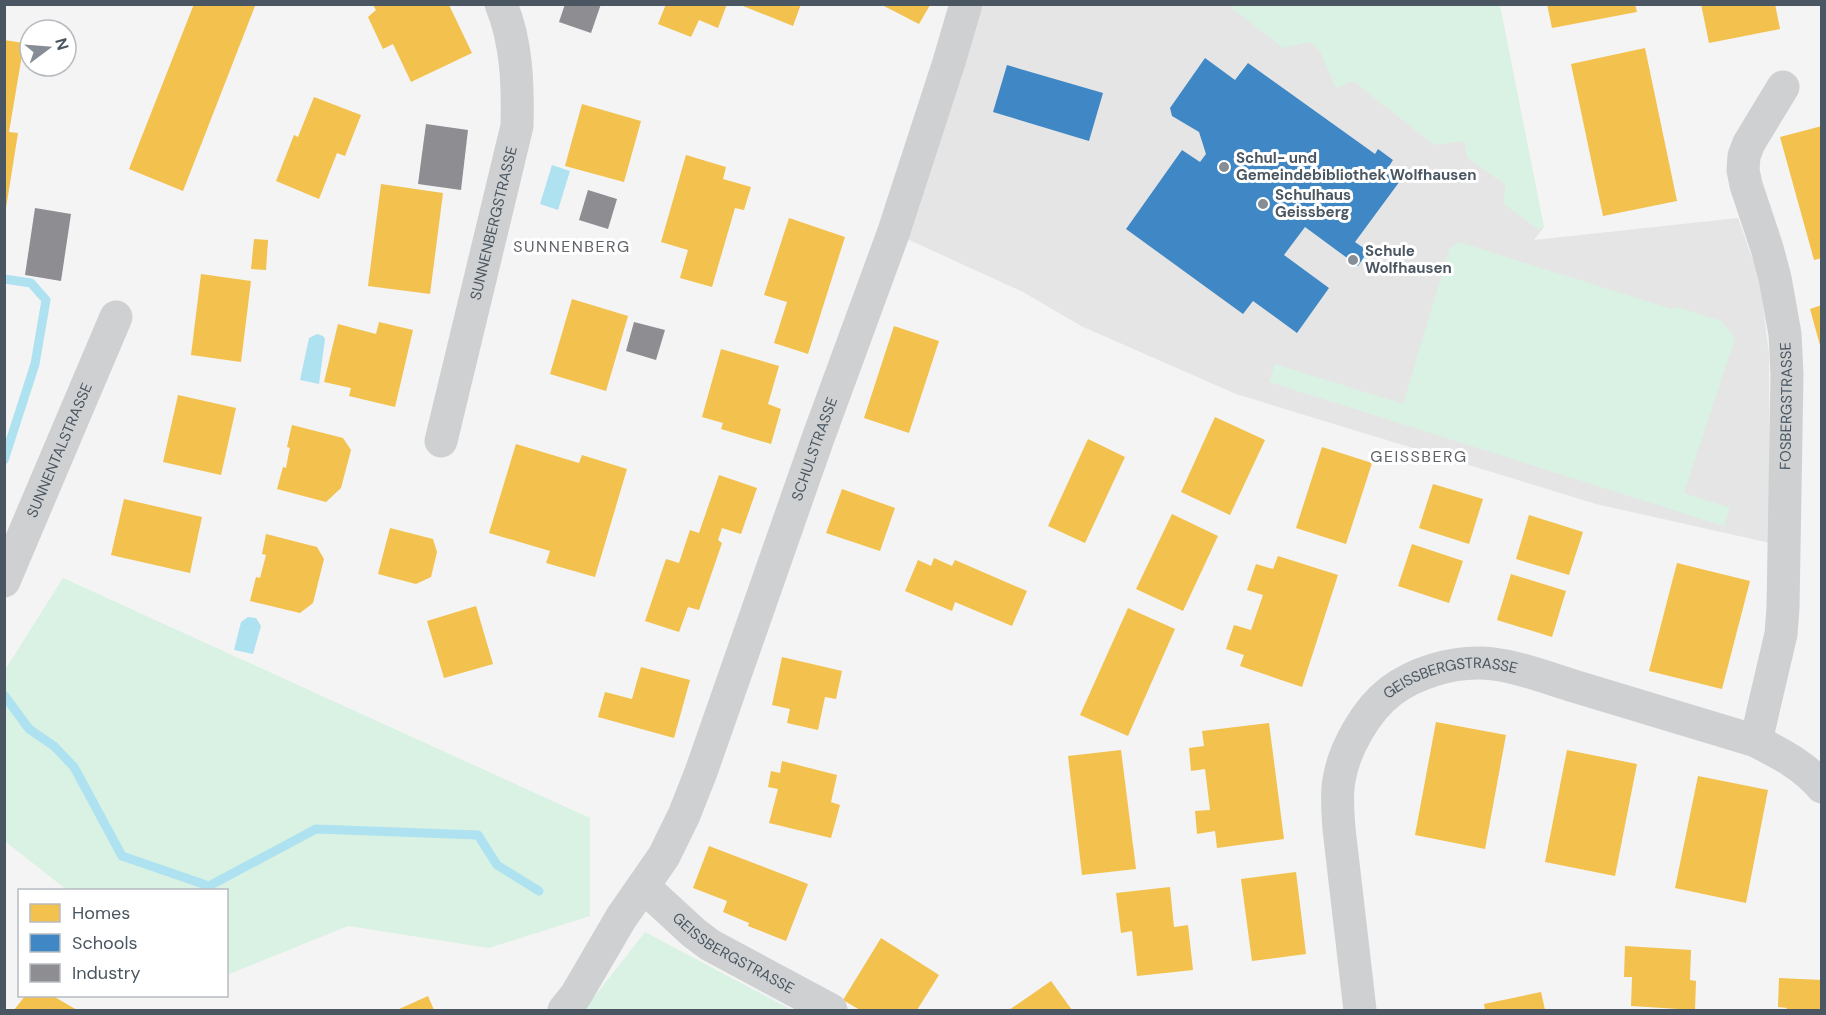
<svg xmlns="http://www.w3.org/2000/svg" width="1826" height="1015" font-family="'DM Sans',sans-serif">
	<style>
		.education { fill: #e6e5e6 }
		.green { fill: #d9f2e3 }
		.water { fill: #aee2f0 }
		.homes { fill: #f2c14e }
		.schools { fill: #3f88c5 }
		.industry { fill: #8d8d92 }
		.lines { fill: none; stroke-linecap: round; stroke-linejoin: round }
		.stream { stroke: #aee2f0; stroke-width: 9 }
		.minor { stroke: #ced0d2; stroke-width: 33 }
		.poi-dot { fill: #868d94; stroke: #fff; stroke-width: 2 }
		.labels { text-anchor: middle; stroke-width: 6; stroke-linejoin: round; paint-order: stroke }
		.poi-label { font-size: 15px; font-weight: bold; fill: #4a5661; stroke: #fff; text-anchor: start }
		.street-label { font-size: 15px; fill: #4a5661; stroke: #fff }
		.neighbourhood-label { font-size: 16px; letter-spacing: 1.5px; fill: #5f6368; stroke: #fff }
	</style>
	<rect width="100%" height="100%" fill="#f4f4f4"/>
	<!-- education -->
	<path class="education" d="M966,5H1410L1464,141L1468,158L1505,184L1538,229L1544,227L1534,240L1738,218L1760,280L1769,355L1770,543L1596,504L1236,394L1081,326L1023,292L907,239Z"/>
	<!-- green -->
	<g class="green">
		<path d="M1228,5H1500L1544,227L1538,229L1504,204L1505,184L1468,158L1464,141L1434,145L1353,81L1336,88L1320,51L1310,42L1283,48Z"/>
		<path d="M1459,242L1671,309L1677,307L1721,321L1735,338L1684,493L1730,508L1724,526L1269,382L1275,364L1403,404L1450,248Z"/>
		<path d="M63,578L590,818V916L489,948L348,926L227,975L226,890H67L6,842L4,843L5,670Z"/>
		<path d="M645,932L792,1010H584Z"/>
	</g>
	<!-- water -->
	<g class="water">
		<path d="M552,165L570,171L558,210L540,204Z"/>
		<path d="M317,334L323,336L325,339L319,384L300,380L309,338Z"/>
		<path d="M248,617L256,618L261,626L253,654L234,650L241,622Z"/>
	</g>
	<!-- homes -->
	<g class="homes">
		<path d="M194,4H251L255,6L183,191L129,169Z"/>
		<path d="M666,4H727L718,28L699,20L691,37L658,24Z"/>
		<path d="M738,4H801L793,26Z"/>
		<path d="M1547,4H1635L1637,12L1552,28Z"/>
		<path d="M1701,4H1775L1780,29L1709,43Z"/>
		<path d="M373,5H449L472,53L411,82L393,44L383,49L368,17L376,10Z"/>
		<path d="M882,5H930L919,24Z"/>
		<path d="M4,40L24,43L9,132L18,133L6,208Z"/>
		<path d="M1645,48L1677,201L1603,216L1571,64Z"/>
		<path d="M314,97L361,115L345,156L337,153L319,199L276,181L294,135L298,137Z"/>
		<path d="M582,104L641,121L624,182L565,166Z"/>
		<path d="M1822,126V258L1814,260L1780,137Z"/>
		<path d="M686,155L726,167L723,179L751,187L744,210L735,208L712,287L680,278L688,250L661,242Z"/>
		<path d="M381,184L443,193L430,294L368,286Z"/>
		<path d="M789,218L845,237L808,354L774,343L787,302L764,295Z"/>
		<path d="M254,239L268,240L266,270L251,269Z"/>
		<path d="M201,274L251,281L241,362L191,355Z"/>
		<path d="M572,299L628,316L606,391L550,374Z"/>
		<path d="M1822,305V349H1821L1810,309Z"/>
		<path d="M379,322L413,330L395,407L349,396L351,388L324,382L338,324L376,334Z"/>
		<path d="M894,326L939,341L909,433L864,418Z"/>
		<path d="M721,349L779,366L768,404L781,409L771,444L721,429L723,423L702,417Z"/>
		<path d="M178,395L236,408L221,475L163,462Z"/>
		<path d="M1215,417L1265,440L1230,515L1181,492Z"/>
		<path d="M292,425L343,438L351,450L341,488L326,502L277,489L283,467L286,468L288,457L290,448L287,447Z"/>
		<path d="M1088,439L1125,457L1085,543L1048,526Z"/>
		<path d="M516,444L579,463L582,455L627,469L595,577L546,563L550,551L489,533Z"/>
		<path d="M1322,447L1372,463L1346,544L1296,528Z"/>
		<path d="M719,475L757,488L741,534L722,528L718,540L722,543L699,610L688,607L679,632L645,621L666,559L679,563L690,530L699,533Z"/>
		<path d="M1433,484L1483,499L1469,544L1419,528Z"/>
		<path d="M842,489L895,508L880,551L826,533Z"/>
		<path d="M124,499L202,517L190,573L111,555Z"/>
		<path d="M1172,514L1218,536L1183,611L1136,589Z"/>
		<path d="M1529,515L1583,532L1569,575L1516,559Z"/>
		<path d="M390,528L433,539L437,552L431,577L416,584L378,574Z"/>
		<path d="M266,534L317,547L324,559L313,603L300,613L250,601L256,577L260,578L266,555L262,554Z"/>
		<path d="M1412,544L1463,561L1449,603L1398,586Z"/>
		<path d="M1278,556L1338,575L1302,687L1240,666L1244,655L1226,649L1234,625L1251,630L1263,595L1247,590L1256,564L1273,569Z"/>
		<path d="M934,558L952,566L955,560L1027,591L1012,626L955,602L952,611L905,591L918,560L931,566Z"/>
		<path d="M1677,563L1750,581L1722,689L1649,671Z"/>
		<path d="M1511,574L1566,591L1552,637L1497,620Z"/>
		<path d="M476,606L493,664L444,678L427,621Z"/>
		<path d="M1128,608L1175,629L1128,736L1080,715Z"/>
		<path d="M782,657L842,671L836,699L825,697L818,730L787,723L790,709L772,705Z"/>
		<path d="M641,667L690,680L674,738L598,717L605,692L632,699Z"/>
		<path d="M1436,722L1506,735L1485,849L1415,835Z"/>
		<path d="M1269,723L1284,839L1217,848L1215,831L1197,834L1195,811L1210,810L1205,769L1191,771L1189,748L1204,746L1202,731Z"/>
		<path d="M1121,750L1136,869L1082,875L1068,756Z"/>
		<path d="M1567,750L1637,764L1615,876L1545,862Z"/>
		<path d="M782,761L837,775L831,802L840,805L831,838L769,823L778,789L768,787L771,771L780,773Z"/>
		<path d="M1698,776L1768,790L1746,903L1675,888Z"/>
		<path d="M709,846L808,884L786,941L748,926L749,923L723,912L727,901L693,888Z"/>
		<path d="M1296,872L1306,954L1252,961L1241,879Z"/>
		<path d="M1170,887L1174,927L1188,925L1193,970L1137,976L1132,931L1121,933L1116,893Z"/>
		<path d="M881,938L939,975L917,1010H860L843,1000Z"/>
		<path d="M1625,946L1691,950L1690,980L1696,981L1695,1010L1631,1006L1632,977H1624Z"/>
		<path d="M1779,978L1822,980V1010H1786L1787,1008L1778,1007Z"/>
		<path d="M1051,981L1072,1010H1009Z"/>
		<path d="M1541,992L1545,1010H1485L1484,1004Z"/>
		<path d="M25,996H53L77,1010H14Z"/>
		<path d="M428,996L434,1010H397Z"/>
	</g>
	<!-- schools -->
	<g class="schools">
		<path d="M1205,58L1235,80L1248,63L1375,154L1378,149L1393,160L1386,171L1400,181L1355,242L1368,251L1358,266L1305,227L1284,255L1329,288L1297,333L1253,301L1243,314L1126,229L1182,150L1200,162L1206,154L1199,132L1172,116L1170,108Z"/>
		<path d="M1007,65L1103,93L1089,141L993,112Z"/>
	</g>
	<!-- industry -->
	<g class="industry">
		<path d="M565,4H601L591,33L559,22Z"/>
		<path d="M426,124L468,130L461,190L418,184Z"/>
		<path d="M588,190L617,199L608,229L579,220Z"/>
		<path d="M35,208L71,214L61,281L25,275Z"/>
		<path d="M634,322L665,330L656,360L626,351Z"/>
	</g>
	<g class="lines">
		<!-- stream -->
		<g class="stream">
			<path d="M4,279L31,283L46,300L35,364L4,460"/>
			<path d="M4,695L29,729L54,746L74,767L122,856L209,886L316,829L478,835L497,865L539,891"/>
		</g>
		<!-- minor -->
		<g class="minor">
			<path id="s1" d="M441,441L517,126C518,85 517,43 501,4"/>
			<path id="s2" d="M4,581L116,317"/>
			<path id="s3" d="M1756,741L1781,634L1783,608L1787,374L1785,334L1775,278L1767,248L1746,185L1743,170L1744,156L1749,143L1783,87"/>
			<path id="s4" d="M644,887L694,933L710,945L831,1010"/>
			<path id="s5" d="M564,1010L576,995L621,918L664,856L684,815L701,772L817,441L893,234L949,62L966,4"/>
			<path id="s6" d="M1360,1010L1339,829C1338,813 1336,796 1339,780C1344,749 1366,710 1391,691C1415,673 1451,662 1481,663C1513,664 1547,678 1577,687C1637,705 1696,723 1756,741C1779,753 1805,766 1822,787"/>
		</g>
	</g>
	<!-- markers -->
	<g class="poi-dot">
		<circle cx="1224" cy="167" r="6"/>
		<circle cx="1263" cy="204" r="6"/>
		<circle cx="1353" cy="260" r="6"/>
	</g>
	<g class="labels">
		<!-- poi labels -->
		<g class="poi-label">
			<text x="1236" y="163">Schul- und<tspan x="1236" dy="17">Gemeindebibliothek Wolfhausen</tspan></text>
			<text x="1275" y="200">Schulhaus<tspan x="1275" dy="17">Geissberg</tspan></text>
			<text x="1365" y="256">Schule<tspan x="1365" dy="17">Wolfhausen</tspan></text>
		</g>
		<!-- street labels -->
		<g class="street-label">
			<text dy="5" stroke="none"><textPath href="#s1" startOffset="224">SUNNENBERGSTRASSE</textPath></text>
			<text dy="5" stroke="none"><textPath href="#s3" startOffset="338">FOSBERGSTRASSE</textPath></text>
			<text dy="5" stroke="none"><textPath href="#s2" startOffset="142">SUNNENTALSTRASSE</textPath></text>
			<text dy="5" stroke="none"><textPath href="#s5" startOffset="618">SCHULSTRASSE</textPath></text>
			<text dy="5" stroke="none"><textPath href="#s6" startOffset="399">GEISSBERGSTRASSE</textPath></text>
			<text dy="5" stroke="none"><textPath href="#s4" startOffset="112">GEISSBERGSTRASSE</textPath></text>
		</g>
		<!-- neighbourhood labels -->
		<g class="neighbourhood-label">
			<text x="572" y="252">SUNNENBERG</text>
			<text x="1419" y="462">GEISSBERG</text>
		</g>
	</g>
	<!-- border -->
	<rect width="1826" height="1015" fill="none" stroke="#4a5661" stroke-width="12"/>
	<!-- legend -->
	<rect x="18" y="889" width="210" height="108" fill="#ffffff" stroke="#b7bbc0" stroke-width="1.5"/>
	<rect x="30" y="904" width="30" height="18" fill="#f2c14e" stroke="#b7bbc0" stroke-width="1.5"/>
	<text x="72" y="919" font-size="18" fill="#4a5661">Homes</text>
	<rect x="30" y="934" width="30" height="18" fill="#3f88c5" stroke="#b7bbc0" stroke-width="1.5"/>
	<text x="72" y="949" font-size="18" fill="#4a5661">Schools</text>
	<rect x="30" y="964" width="30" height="18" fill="#8d8d92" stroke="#b7bbc0" stroke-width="1.5"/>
	<text x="72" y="979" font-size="18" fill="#4a5661">Industry</text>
	<!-- north arrow -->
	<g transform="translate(48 48) rotate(74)"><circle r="28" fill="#ffffff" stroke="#b7bbc0" stroke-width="1.5"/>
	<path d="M0-4.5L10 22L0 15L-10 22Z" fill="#868d94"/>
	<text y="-9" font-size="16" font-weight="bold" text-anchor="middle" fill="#4a5661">N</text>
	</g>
</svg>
